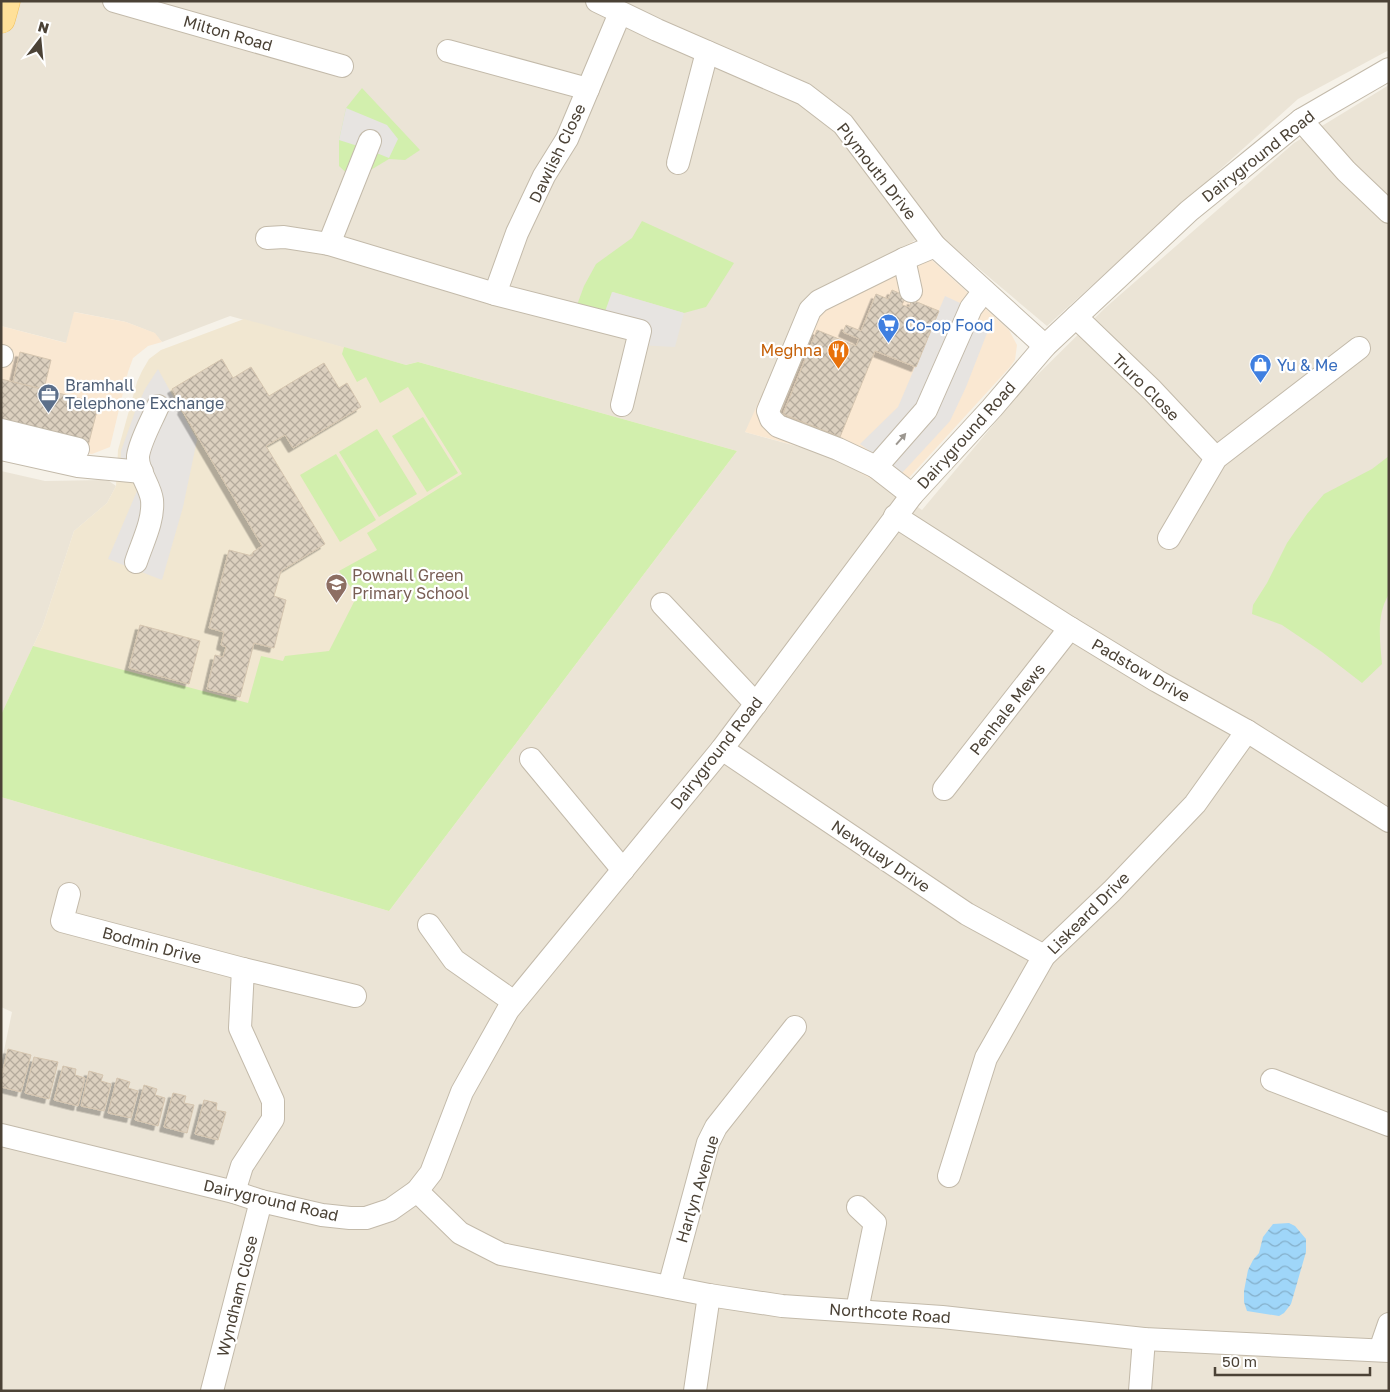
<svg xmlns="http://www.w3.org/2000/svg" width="1390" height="1392" font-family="'Golos Text',sans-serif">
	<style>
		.residential { fill: #ebe4d6 }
		.commercial { fill: #fae8d2 }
		.education { fill: #f1e7d1 }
		.green { fill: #d2efad }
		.parking { fill: #e7e4e1 }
		.water { fill: url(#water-waves) }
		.building { fill: url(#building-cross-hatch); stroke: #d5c5af; filter: url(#shadow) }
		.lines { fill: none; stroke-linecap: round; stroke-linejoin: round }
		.minor-casing { stroke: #c3baaa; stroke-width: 24 }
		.major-casing { stroke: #f2c25b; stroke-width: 29 }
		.minor { stroke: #fff; stroke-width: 22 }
		.major { stroke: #ffe099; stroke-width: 28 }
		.oneway { fill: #9c9790 }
		.labels { text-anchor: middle; stroke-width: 4.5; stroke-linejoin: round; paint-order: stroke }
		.street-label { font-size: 16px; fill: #4b4236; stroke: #fff }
		.shop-label { font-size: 16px; fill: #366cbe; stroke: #fff; text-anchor: start }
		.food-label { font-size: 16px; fill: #c56008; stroke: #fff; text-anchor: end }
		.service-label { font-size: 16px; fill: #4e5e75; stroke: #fff; text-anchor: start }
		.education-label { font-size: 16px; fill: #785e54; stroke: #fff; text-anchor: start }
	</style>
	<defs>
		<pattern id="water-waves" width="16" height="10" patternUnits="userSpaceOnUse" patternTransform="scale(1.25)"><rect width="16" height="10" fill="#9fd6f9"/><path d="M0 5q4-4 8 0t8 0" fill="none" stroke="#84afca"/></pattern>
		<pattern id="building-cross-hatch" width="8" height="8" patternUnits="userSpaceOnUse" patternTransform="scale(1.25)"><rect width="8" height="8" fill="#dcd0bf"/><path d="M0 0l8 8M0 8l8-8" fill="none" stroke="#b4aa9c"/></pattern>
		<filter id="shadow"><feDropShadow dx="-4.5" dy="4.5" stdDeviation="0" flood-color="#0004"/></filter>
	</defs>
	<rect width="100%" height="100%" fill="#f6f2e9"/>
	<!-- residential -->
	<g class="residential">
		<path d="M1,1H1389V50L1298,99L1047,326L933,230L889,255L745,432L807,449L862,468L922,510L1025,387L1105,308L1294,143L1389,85V1391H1V1065L12,1012L1,1007V797L389,911L737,451L418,362L406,365L230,316L162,342L154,333L126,322L75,312L67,343L1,326Z"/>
		<path d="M1,471L45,481L102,480L109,481L116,486L107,503L74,531L43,625L1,715Z"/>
	</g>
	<!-- commercial -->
	<g class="commercial">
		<path d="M912,242L1009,330L1017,345L1015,360L1010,367L896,492L860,473L862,468L808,449L745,432L801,308Z"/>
		<path d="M74,312L126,322L155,333L162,342L148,346L133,358L128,372L110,447L92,454L66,451L1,433V326L66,343Z"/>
	</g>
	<!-- education -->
	<path class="education" d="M244,319L406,365L418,362L737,451L389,911L1,797V715L43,625L74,531L107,503L116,486L118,450L137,382L142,371L149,359L161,350Z"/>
	<!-- green -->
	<g class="green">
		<path d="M362,88L420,150L405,160L389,159L354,180L339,166V140L346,108Z"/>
		<path d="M642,221L734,263L706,307L684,313L613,292L602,320L574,313L584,286L596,264L632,238Z"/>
		<path d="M344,347L406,365L418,362L737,451L389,911L1,797V715L33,646L248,703L261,656L283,661L285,656L329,651L357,596L339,571L377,550L367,533L462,474L408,387L380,403L366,377L357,382L342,354Z"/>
		<path d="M423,417L458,473L427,492L392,436Z"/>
		<path d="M377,429L417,494L379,517L339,452Z"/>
		<path d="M336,454L376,520L340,542L300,475Z"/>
		<path d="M1389,456V594C1376,615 1380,641 1382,664L1362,683L1322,652L1282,625L1252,614L1253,605L1267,583L1287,543L1307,514L1324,494L1372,469Z"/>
	</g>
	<!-- parking -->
	<g class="parking">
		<path d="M346,108L387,125L398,139L389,158L364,148L339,140Z"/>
		<path d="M612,292L684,313L675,347L637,345L602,320Z"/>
		<path d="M945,296L971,308L974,319L989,328L966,387L950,421L901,474L860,444L898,407Z"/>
		<path d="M158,369L197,440L183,507L162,580L108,559L137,491L135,484L131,480L120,477L121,451L136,409L145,389Z"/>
	</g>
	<!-- water -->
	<path class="water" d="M1289,1223L1295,1226L1306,1239V1252L1291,1304L1284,1313L1279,1316L1247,1311L1244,1302V1291L1248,1270L1253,1260L1259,1253L1263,1237L1273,1224Z"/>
	<!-- building -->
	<g class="building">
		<path d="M892,290L906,296L902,305L909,307L912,300L939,311L916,367L875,351L840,437L783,414L817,330L856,346L859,339L843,332L846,325L861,331L876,294L888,299Z"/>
		<path d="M20,352L51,360L44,389L13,382Z"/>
		<path d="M222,359L233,378L251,367L269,396L324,363L339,388L347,383L361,407L293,448L285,435L266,446L325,544L281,571L274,596L286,600L274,648L254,643L240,697L207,689L215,655L223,657L226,647L221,645L224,632L209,628L229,550L252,556L253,552L262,546L182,410L183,408L172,389Z"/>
		<path d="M1,379L99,403L88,446L1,424Z"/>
		<path d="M140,625L200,641L189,684L129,668Z"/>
		<path d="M8,1049L31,1055L21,1092L1,1087V1078Z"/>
		<path d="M34,1057L58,1062L49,1099L25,1093Z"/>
		<path d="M63,1066L76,1069L75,1075L85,1078L78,1106L54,1100Z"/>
		<path d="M89,1071L103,1075L101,1081L111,1084L104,1111L81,1106Z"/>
		<path d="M117,1078L130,1082L128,1088L138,1091L131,1118L108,1113Z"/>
		<path d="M144,1085L157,1089L155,1095L165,1098L158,1126L135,1120Z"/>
		<path d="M173,1093L186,1096L184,1103L194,1105L187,1133L164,1127Z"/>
		<path d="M204,1100L217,1103L216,1110L226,1112L218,1140L195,1134Z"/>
	</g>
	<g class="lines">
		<defs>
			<g id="minor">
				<path d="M114,1L342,66"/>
				<path d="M597,1L657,30L804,94L843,124L935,246L1045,346"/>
				<path d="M620,13L567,139L544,176L517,233L495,294L640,331L622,405"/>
				<path d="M448,51L588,89"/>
				<path d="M1301,120L1346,171L1389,212"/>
				<path d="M678,163L707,52"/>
				<path d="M267,238L284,237L329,244L495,294"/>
				<path d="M329,244L370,141"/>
				<path d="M904,259L911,291"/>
				<path d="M1076,317L1152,390L1216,458"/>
				<path d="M1,356H2"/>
				<path d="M1,430L78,449"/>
				<path d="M1,449L78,466L142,472"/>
				<path d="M876,467L838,449L778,426L771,419L768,411L810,310L819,301L904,259L935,246"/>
				<path d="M912,495L876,467L926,410L971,308L984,291"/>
				<path d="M895,516L1070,628L1157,681L1247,731L1389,821"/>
				<path d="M1169,538L1216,458L1359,348"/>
				<path d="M136,562C142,543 154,521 152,500C150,485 137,471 138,456C140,441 152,420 158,406"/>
				<path d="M662,604L756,704"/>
				<path d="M722,749L967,914L1044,956"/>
				<path d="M531,759L623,870"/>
				<path d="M944,789L1070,628"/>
				<path d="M69,894L62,921L243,969"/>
				<path d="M429,925L454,960L514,1002"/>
				<path d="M1272,1080L1389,1125"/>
				<path d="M1,1135L234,1192L261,1201L322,1215L350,1218H366L390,1210L417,1191L431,1173L462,1092L508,1010L722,749L912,495L992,408L1045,346L1189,211L1301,120L1389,69"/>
				<path d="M949,1176L986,1058L1044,956L1112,891L1195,804L1247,731"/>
				<path d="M417,1191L460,1233L501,1254L709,1295L782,1306L942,1317L1144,1339L1389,1351"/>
				<path d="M234,1192L242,1166L273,1119V1101L240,1028L243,969L355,996"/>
				<path d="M669,1287L708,1143L716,1127L795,1027"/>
				<path d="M857,1310L875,1223L858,1207"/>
				<path d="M1380,1350L1389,1324"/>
				<path d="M212,1391L261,1201"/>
				<path d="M695,1391L709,1295"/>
				<path d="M1140,1391L1144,1339"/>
			</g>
			<path id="major" d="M1,19L6,1"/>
		</defs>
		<!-- minor casing -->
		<use href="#minor" class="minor-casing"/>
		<!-- major casing -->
		<use href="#major" class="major-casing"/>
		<!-- minor -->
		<use href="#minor" class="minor"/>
		<!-- major -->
		<use href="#major" class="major"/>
	</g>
	<!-- one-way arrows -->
	<defs><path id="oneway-solid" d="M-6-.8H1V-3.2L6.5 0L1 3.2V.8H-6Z" transform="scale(1.25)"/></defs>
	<use class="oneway" href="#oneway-solid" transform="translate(901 439) rotate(-49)"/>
	<!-- icons -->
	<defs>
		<symbol id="supermarket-pin" viewBox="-11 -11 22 30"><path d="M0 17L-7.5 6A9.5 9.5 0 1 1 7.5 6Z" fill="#3f7fe0" stroke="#fff"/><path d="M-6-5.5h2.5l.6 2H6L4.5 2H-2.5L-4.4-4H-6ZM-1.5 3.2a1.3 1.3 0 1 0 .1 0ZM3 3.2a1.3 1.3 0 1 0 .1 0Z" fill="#fff"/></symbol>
		<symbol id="restaurant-pin" viewBox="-11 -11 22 30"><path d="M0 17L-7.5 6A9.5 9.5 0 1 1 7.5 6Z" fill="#e8710a" stroke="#fff"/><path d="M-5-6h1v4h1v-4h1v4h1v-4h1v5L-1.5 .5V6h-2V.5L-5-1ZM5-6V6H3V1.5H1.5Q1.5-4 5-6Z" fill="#fff"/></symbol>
		<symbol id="shop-pin" viewBox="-11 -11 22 30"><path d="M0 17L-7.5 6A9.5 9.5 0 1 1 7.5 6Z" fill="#3f7fe0" stroke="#fff"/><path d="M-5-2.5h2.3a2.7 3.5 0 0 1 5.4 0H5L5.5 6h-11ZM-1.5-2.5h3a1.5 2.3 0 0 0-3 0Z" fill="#fff"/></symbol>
		<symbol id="office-pin" viewBox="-11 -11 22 30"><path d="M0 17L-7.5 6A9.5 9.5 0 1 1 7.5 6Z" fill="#5c6f8a" stroke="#fff"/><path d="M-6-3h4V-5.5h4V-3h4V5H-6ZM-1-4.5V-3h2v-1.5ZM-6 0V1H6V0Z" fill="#fff"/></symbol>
		<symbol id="school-pin" viewBox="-11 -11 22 30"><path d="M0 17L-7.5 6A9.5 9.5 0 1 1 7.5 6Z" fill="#8d6e63" stroke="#fff"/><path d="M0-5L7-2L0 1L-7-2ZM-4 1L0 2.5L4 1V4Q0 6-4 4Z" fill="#fff"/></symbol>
	</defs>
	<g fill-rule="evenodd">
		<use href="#supermarket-pin" x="876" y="312" width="25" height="34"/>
		<use href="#restaurant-pin" x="826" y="338" width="25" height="34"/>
		<use href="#shop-pin" x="1248" y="352" width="25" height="34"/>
		<use href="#office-pin" x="36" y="382" width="25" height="34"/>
		<use href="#school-pin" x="324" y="572" width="25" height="34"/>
	</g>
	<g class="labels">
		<!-- street labels -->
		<g class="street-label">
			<text transform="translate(228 33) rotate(16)" y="6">Milton Road</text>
			<text transform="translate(557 153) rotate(-64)" y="6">Dawlish Close</text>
			<text transform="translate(1258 156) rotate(-38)" y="6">Dairyground Road</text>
			<text transform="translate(877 171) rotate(52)" y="6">Plymouth Drive</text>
			<text transform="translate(1146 387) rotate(45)" y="6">Truro Close</text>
			<text transform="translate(966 435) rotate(-48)" y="6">Dairyground Road</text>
			<text transform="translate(1141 670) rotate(30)" y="6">Padstow Drive</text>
			<text transform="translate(1007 709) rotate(-52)" y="6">Penhale Mews</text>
			<text transform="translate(716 753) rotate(-52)" y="6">Dairyground Road</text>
			<text transform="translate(881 856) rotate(34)" y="6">Newquay Drive</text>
			<text transform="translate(1088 913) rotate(-45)" y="6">Liskeard Drive</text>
			<text transform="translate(152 945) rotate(15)" y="6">Bodmin Drive</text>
			<text transform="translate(697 1189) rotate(-73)" y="6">Harlyn Avenue</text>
			<text transform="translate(271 1200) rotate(13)" y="6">Dairyground Road</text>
			<text transform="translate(237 1296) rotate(-76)" y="6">Wyndham Close</text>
			<text transform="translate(890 1313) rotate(4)" y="6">Northcote Road</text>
		</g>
		<!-- shop labels -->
		<g class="shop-label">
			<text x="905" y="331">Co-op Food</text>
			<text x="1277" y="371">Yu &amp; Me</text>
		</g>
		<!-- food labels -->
		<g class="food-label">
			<text x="822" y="356">Meghna</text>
		</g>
		<!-- service labels -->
		<g class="service-label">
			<text x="65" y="391">Bramhall<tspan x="65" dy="18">Telephone Exchange</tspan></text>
		</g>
		<!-- education labels -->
		<g class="education-label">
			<text x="352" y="581">Pownall Green<tspan x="352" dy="18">Primary School</tspan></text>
		</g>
	</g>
	<!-- border -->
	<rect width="1390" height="1392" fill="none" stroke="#4b4236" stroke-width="5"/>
	<!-- north arrow -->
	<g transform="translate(40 40) rotate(16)" stroke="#ffffff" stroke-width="4" paint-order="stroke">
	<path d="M0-4L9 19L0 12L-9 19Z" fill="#4b4236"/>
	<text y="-8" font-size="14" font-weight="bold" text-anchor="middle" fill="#4b4236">N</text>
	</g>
	<!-- scale -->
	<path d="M1215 1367v8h155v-8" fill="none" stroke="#4b4236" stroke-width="2.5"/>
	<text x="1222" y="1367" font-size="15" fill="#4b4236" stroke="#ffffff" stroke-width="4" paint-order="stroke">50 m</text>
</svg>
